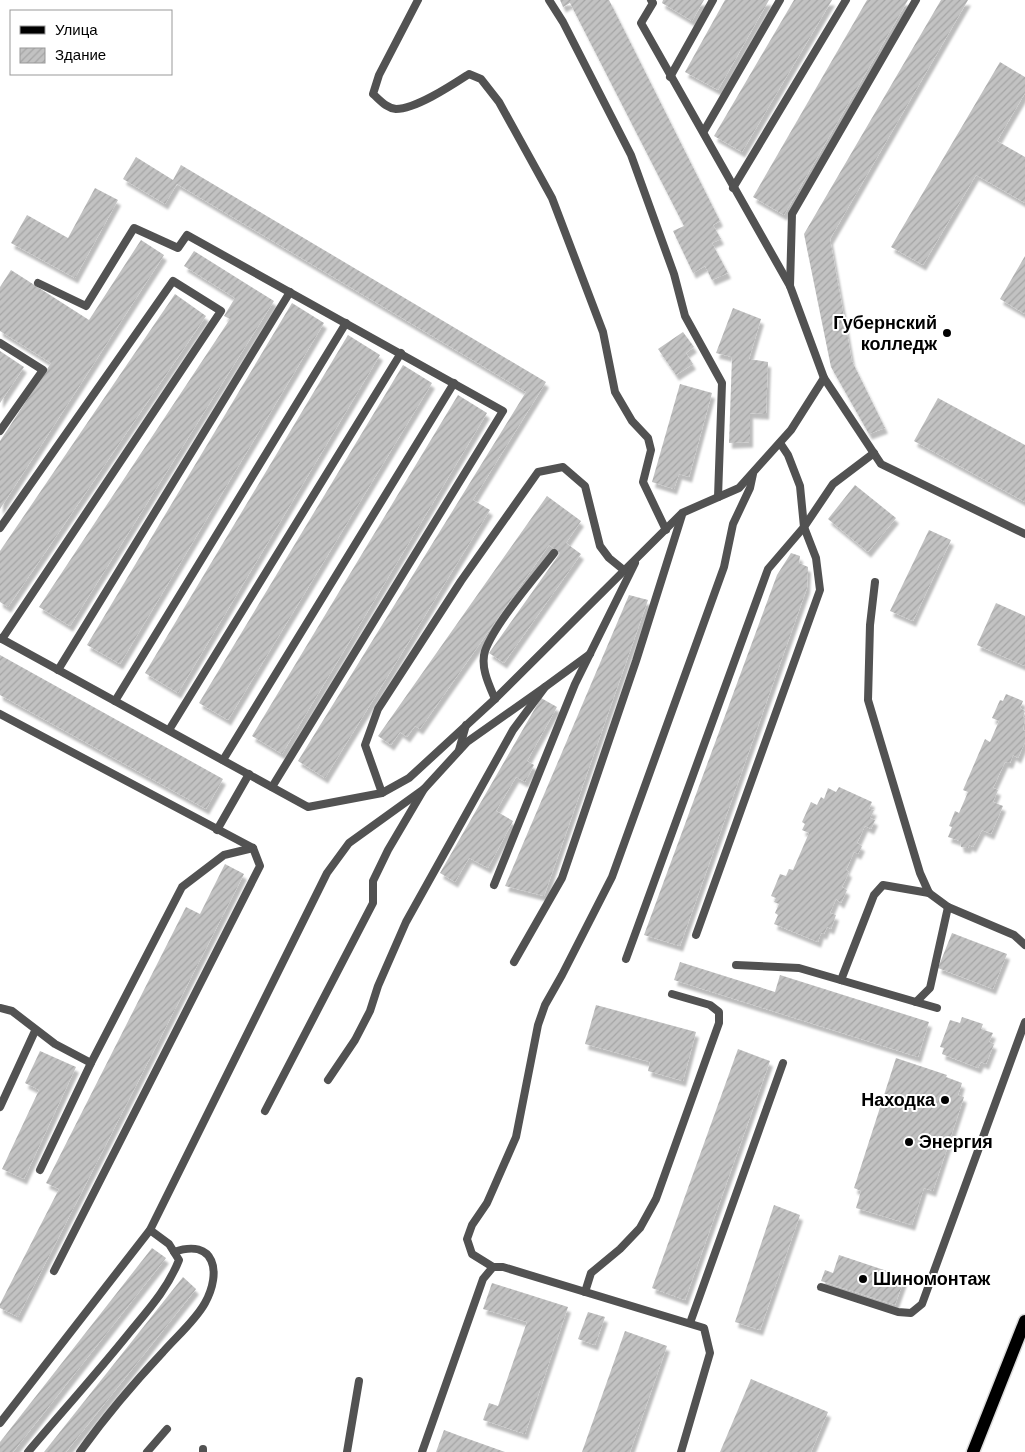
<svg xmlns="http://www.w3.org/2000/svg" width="1025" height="1452" font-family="'Work Sans',sans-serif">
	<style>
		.building { fill: url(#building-hatch); filter: url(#shadow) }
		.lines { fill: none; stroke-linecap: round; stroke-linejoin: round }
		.primary-casing { stroke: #dbdbdb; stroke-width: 15 }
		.service { stroke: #525252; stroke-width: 8 }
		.primary { stroke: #000; stroke-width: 12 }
		.poi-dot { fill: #000; stroke: #fff; stroke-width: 2 }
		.labels { text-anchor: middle; stroke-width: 4; stroke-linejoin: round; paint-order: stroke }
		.poi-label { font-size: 18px; font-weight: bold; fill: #000; stroke: #fff; text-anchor: end }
	</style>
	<defs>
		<pattern id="building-hatch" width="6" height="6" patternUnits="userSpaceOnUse" patternTransform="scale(1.25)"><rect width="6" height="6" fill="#c2c2c2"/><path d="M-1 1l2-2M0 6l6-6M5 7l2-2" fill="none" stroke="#a5a5a5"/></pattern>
		<filter id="shadow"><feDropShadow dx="3" dy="5.5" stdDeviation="1" flood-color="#0004"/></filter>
	</defs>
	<rect width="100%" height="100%" fill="#fff"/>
	<!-- building -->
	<g class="building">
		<path d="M560,0H609L720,221L713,225L721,239L712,243L728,273L712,280L705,266L693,273L673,231L684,226L570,3L563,7Z"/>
		<path d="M663,0H704L692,21L662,3Z"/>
		<path d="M725,0H769L718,90L685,72Z"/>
		<path d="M794,0H832L742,152L714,136Z"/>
		<path d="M867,0H908L784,215L753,197Z"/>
		<path d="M941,0H968L830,239L852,361L885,428L869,434L831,367L804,234Z"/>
		<path d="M1000,62L1025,77V93L997,141L1025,157V203L976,175L923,265L891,247Z"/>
		<path d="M136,157L173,180L181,165L546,382L473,500L490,510L325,778L298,761L526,392L177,184L165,204L123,179Z"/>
		<path d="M95,188L118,200L75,278L11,243L27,215L68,238Z"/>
		<path d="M141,240L164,255L0,509V441L51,363L0,331V287L11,270L89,320Z"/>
		<path d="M194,251L274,301L70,626L39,607L230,319L224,316L235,298L184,266Z"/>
		<path d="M1025,256V314L1000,299Z"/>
		<path d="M175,294L206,316L8,607L0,602V551Z"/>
		<path d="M292,303L324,323L120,664L87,645Z"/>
		<path d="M733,308L761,319L749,359L768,362L766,414L750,413V442L729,443L732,357L716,353Z"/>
		<path d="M683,332L694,347L686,353L693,364L676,375L658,349Z"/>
		<path d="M348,335L380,355L178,693L145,673Z"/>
		<path d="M0,351L24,367L0,403Z"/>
		<path d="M403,365L432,383L228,720L199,703Z"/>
		<path d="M680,384L712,393L689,477L679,474L674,489L652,482Z"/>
		<path d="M458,395L487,413L282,754L252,736Z"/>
		<path d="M938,398L1025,445V502L914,441Z"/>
		<path d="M855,485L896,518L868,552L828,519Z"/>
		<path d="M547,496L581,521L566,543L581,554L504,663L489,653L560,553L549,545L420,729L415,726L407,737L400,732L391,745L378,736Z"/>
		<path d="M929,530L951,540L913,621L890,611Z"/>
		<path d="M791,553L800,556L799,563L808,567L807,588L680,946L644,935L777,575Z"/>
		<path d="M629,595L648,600L544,896L505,886Z"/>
		<path d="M996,603L1025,616V666L977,645Z"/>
		<path d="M0,655L223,779L206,809L0,695Z"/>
		<path d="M1006,694L1023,701L1020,708L1025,711L1023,717L1025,718L1023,730L1025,731V742L1018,758L1013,755L1010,763L1005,762L993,788L998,790L993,802L1003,806L991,834L982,830L973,847L969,845L968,848L961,847L960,841L948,837L952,827L949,826L955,811L959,813L968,792L963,790L985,739L990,742L999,721L992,718L1000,700L1003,701Z"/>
		<path d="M541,698L557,707L527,761L534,765L525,782L516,777L496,811L513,821L488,868L469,858L455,882L440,873Z"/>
		<path d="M839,787L872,802L869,809L874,810L870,818L875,820L871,829L865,826L857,843L862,846L858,854L854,852L846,870L849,872L842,887L847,890L841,903L836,899L830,913L836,915L831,929L827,927L824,934L821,933L818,942L774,924L778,915L775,913L779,904L774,902L776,898L771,896L780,874L786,876L789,869L793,870L809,833L802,830L805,824L802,822L811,802L817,805L821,797L824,799L828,788L836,792Z"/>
		<path d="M225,864L244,874L18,1317L0,1308V1304L59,1189L46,1183L186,907L200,914Z"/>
		<path d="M952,933L1007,954L993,989L938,968Z"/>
		<path d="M680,962L775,992L780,975L929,1022L918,1057L674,980Z"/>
		<path d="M596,1005L696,1032L683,1081L648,1071L650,1062L585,1044Z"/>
		<path d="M962,1017L983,1024L981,1029L993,1033L989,1042L994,1044L986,1064L981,1062L978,1068L942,1054L944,1048L940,1047L950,1020L960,1023Z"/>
		<path d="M738,1049L770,1061L685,1300L652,1288Z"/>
		<path d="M40,1051L76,1067L24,1179L2,1169L39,1090L25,1083Z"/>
		<path d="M896,1058L947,1075L946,1077L962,1083L958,1095L964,1097L933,1191L924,1188L912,1225L856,1208L861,1191L854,1188Z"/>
		<path d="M774,1205L800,1215L760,1330L735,1322Z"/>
		<path d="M152,1248L166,1258L13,1452H0V1442Z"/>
		<path d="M839,1255L905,1277L895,1305L821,1281L825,1270L833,1273Z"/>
		<path d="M183,1277L196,1289L66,1452H44Z"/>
		<path d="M492,1283L568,1307L525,1434L483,1420L489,1403L498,1406L527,1322L483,1309Z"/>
		<path d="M588,1312L605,1317L595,1345L578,1339Z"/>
		<path d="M625,1331L667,1346L630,1452H582Z"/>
		<path d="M751,1379L828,1412L811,1452H720Z"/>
		<path d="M444,1430L460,1436L505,1452H436Z"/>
	</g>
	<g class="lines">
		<defs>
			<path id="primary" d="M973,1452L1025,1321"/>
		</defs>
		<!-- primary casing -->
		<use href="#primary" class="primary-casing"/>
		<!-- service -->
		<g class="service">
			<path d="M418,0L379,75L373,94C380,100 386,108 396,109C416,109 452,85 469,74L481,79L499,102L552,198L603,332L615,392L632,421L648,438L651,450L643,482L666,530"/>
			<path d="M549,0L563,22L631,155L674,274L685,316L722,383L718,497"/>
			<path d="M651,0L653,3L641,23L790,286L824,378"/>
			<path d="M670,77L713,0"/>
			<path d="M704,131L780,0"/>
			<path d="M733,188L846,0"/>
			<path d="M38,283L86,306L134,228L178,248L187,235L503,411L272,787"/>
			<path d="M790,286L792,214L916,0"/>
			<path d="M0,343L43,370L0,431"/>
			<path d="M0,528L173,281L221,311L2,639"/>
			<path d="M875,582L870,625L868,700L920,873L929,893L948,907"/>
			<path d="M0,638L308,807L382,793L409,778L495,699L682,513L739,488L791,430L824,378L881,464L1025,534"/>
			<path d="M58,670L290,292"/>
			<path d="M495,699C489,685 480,667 485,651C495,623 535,578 554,553"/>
			<path d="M115,701L346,323"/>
			<path d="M0,714L253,848L224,855L182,887L91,1063L40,1170"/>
			<path d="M169,730L401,353"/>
			<path d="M459,750L466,725"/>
			<path d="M223,760L454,383"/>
			<path d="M382,793L365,745L378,709L461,581L538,472L563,467L585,486L600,546L609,558L625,571"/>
			<path d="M217,830L249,774"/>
			<path d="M494,885L575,684L635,563"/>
			<path d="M696,935L820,590L816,558L804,527L800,486L788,455L780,443"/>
			<path d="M626,959L768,569L804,527L833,484L874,453"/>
			<path d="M514,962L562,878L636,661L682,515"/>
			<path d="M736,965L799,968L916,1002L930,988L948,907L1014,935L1025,945"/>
			<path d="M841,980L874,895L883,885L929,893"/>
			<path d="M916,1002L937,1008"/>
			<path d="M0,1008L12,1011L55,1044L91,1063"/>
			<path d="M328,1080L355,1040L370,1011L378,986L406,922L513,730L545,687L590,654"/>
			<path d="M0,1107L35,1031"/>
			<path d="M265,1111L373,903V881L388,850L424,789L467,742L545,687"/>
			<path d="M493,1267L472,1254L467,1239L472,1225L487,1203L516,1137L538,1025L545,1005L562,975L612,877L724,567L733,524L750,488L753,474"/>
			<path d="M54,1271L260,866L253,848"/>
			<path d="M821,1287L898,1312L911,1313L922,1304L1025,1022"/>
			<path d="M585,1292L591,1273L620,1249L640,1228L656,1199L719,1023V1012L710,1005L672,994"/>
			<path d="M690,1323L783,1063"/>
			<path d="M0,1423L150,1230L327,873L349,843L424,789"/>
			<path d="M28,1452C62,1412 97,1373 130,1332C149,1309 168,1288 179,1260L169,1244L150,1230"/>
			<path d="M80,1452C105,1417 133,1384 163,1352C176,1337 195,1321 205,1303C222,1272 215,1238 174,1252"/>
			<path d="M147,1452L167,1429"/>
			<path d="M203,1452V1449"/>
			<path d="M347,1452L359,1381"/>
			<path d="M422,1452L483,1279L493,1267H503L704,1328L710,1353L681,1452"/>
		</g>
		<!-- primary -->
		<use href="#primary" class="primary"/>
	</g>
	<!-- markers -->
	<g class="poi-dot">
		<circle cx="947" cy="333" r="5"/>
		<circle cx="945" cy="1100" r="5"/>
		<circle cx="909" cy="1142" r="5"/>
		<circle cx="863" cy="1279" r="5"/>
	</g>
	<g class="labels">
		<!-- poi labels -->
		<g class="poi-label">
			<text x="937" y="329">Губернский<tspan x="937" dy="21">колледж</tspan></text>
			<text x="935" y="1106">Находка</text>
			<text x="919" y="1148" text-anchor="start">Энергия</text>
			<text x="873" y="1285" text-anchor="start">Шиномонтаж</text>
		</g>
	</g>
	<!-- legend -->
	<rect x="10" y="10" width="162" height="65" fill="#ffffff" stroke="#999999"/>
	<rect x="20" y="26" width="25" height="8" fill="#000000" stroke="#999999"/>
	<text x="55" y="35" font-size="15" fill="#000000">Улица</text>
	<rect x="20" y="48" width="25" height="15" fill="url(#building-hatch)" stroke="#999999"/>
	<text x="55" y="60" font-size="15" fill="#000000">Здание</text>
</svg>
